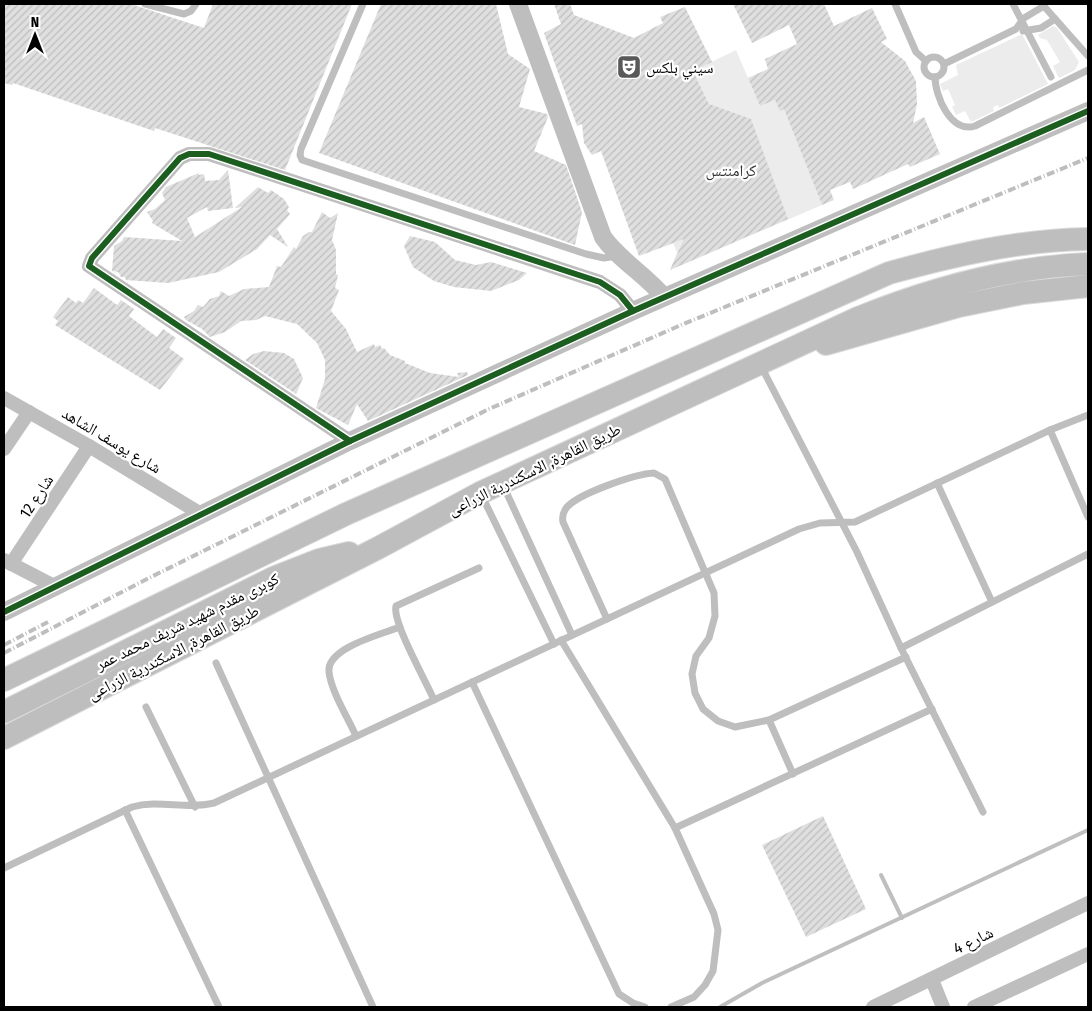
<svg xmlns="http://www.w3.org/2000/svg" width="1092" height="1011" font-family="'Fira Sans Condensed','Noto Naskh Arabic',sans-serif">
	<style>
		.green { fill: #ececec }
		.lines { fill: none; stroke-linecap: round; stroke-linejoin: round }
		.stream { stroke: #bfbfbf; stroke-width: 4 }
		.building { fill: url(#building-hatch) }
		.trunk-casing { stroke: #dbdbdb; stroke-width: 24 }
		.service { stroke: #bebebe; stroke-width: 7 }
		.minor { stroke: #bebebe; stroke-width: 14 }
		.tertiary { stroke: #bebebe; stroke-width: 18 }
		.trunk { stroke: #bebebe; stroke-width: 22 }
		.rail { stroke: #bebebe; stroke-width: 4; stroke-dasharray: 8 2.5 1 2.5; stroke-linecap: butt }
		.cycleway-casing { stroke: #fff; stroke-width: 9 }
		.cycleway { stroke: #1b5e20; stroke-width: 6 }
		.labels { text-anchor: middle; stroke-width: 4.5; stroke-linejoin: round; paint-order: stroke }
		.poi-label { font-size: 16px; fill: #000; stroke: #fff; text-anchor: start }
		.park-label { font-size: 16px; fill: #333; stroke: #fff }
		.street-label { font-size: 16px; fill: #000; stroke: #fff }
	</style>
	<defs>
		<pattern id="building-hatch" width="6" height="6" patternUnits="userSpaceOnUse" patternTransform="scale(1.25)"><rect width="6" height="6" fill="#dfdfdf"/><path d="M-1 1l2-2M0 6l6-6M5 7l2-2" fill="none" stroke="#bebebe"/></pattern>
	</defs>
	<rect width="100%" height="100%" fill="#fff"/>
	<!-- green -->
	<g class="green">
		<path d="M1053,26L1057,28L1079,62L1075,70L1059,78L1053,66L1060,62L1047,40L1040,38L1038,35Z"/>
		<path d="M1022,34L1048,84L999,108L998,105L993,107L994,111L971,122L965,111L956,115L952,107L955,105L948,89L943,91L940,84L958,75L956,65Z"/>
		<path d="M736,50L760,106L780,98L822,205L670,270L677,253L634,139L709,104L693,71Z"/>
	</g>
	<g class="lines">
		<!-- stream -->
		<g class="stream">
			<path d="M881,875L902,918"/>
			<path d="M720,1007L762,983L1088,830"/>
		</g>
	</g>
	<!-- building -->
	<g class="building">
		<path d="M4,4H131L204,28L213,4H352L285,170L155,128L154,131L13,83L12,85L4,83Z"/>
		<path d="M381,4H496L508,54L530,69L519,107L547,114L548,117L534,151L566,165L582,212L575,245L319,153Z"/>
		<path d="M554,4H570L574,15L634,38L663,23L660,17L685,7L712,62L693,71L709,104L751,119L788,219L670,270L684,239L639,256L601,151L592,155L584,143L582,124L577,126L544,33L561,24Z"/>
		<path d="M733,4H824L834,26L872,8L887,39L881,42L905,61L916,81L917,104L913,123L924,117L940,154L910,167L908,164L853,189L850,182L830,190L834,200L822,205L784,109L780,111L775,100L760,106L748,78L768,69L765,59L797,44L789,25L752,43Z"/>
		<path d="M228,170L233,208L208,211L207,207L187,218L195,237L242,207L235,208L258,187L268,193L271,190L284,199L289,207L287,210L290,214L277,229L288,247L270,235L257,249L219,272L168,283L126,280L125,277H121L118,272L112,271L114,246L122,241L124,237L182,241L152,223L153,221L147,212L155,209L165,200L162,193L166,187L199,173V175L204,174L205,181L219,180Z"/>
		<path d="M322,212L330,218L338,213L332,240L336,250V274L338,275L335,288L339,290L331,311L346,329L357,352L374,344L375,347L380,345L382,349L384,348L390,355L405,361V363L430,373L459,377L457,373L467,372L468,375L368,421L357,404L348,425L316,408L325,379V360L317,343L297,324L265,316L256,320L241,321L225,332L210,337L202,329L186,320L184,317L194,311L198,305L203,307L210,299L219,296L221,291L229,296L244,289L269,287L277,266L281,267L294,247L296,249L303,236L309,232H312Z"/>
		<path d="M410,236L435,242L455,260L476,265L491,262L527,273L519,280L491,291L454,287L434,281L413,267L404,246Z"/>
		<path d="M94,288L117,305L121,300L134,309L129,316L157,337L163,329L176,338L169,348L184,359L160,390L55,325L58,321L53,317L68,297L76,303L78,300L83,303Z"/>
		<path d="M264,351L284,353L294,359L303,378L296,394L245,360L253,354Z"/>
		<path d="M823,816L866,909L806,937L762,845Z"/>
	</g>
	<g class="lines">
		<defs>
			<g id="trunk">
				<path d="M826,344L959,306L1023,293L1088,286"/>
				<path d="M4,680L346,514L889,273C954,255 1020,240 1088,239"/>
				<path d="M4,712L273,578L319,560L349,553"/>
				<path d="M4,738L378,548L480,493L858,318C932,288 1008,267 1088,264"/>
			</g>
		</defs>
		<!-- trunk casing -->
		<use href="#trunk" class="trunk-casing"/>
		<!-- service -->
		<g class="service">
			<path d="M145,4L184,14L191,11L196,4"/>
			<path d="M363,4L301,149L300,155L302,160L586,254L604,258L616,256"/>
			<path d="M895,4L916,52L926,61"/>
			<path d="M1013,4L1051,77"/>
			<path d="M1042,4L1088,56"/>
			<path d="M1023,31L1041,28L1055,19"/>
			<circle cx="934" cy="67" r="10"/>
			<path d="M944,64L1016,29L1024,18L1044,6"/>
			<path d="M935,77C935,96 951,134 975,126L1088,70"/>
			<path d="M761,366L857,552L901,648L983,812"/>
			<path d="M1050,430L1088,517"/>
			<path d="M937,483L992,602"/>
			<path d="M503,485L572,635"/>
			<path d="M482,496L554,644"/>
			<path d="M607,619L563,522C562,517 563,512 567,507C580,493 635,474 654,473L665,479L714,593L715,616L709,638L696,656L692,674L695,693L703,709L718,721L735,727L769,720L906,657"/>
			<path d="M561,640L675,828L714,914L718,930L713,971L705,985L694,997L671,1007"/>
			<path d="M901,648L1088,554"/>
			<path d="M216,663L373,1007"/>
			<path d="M472,682L619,994L633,1003L645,1007"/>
			<path d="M434,700C426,681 392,622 396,606L479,568"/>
			<path d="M146,707L195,807"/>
			<path d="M769,720L793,774"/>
			<path d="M356,736C348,718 331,691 329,672C326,648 382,634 400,627"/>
			<path d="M125,810L219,1007"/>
			<path d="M675,828L932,709"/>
			<path d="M4,868L132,807C159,799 186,810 214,803L799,529L820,523L855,522L1050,430L1088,415"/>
		</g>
		<!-- minor -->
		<g class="minor">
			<path d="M4,398L89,446L201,514"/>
			<path d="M350,441L89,266L92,258L180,158L189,154H209L600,282L620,295L633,311"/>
			<path d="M4,449L29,412"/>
			<path d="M4,560L54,586"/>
			<path d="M11,564L89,446"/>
			<path d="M932,980L943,1007"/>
			<path d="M873,1007L1088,903"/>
			<path d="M974,1007L1088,954"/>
		</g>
		<!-- tertiary -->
		<g class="tertiary">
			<path d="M518,4L603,237C619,260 646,275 664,297"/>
			<path d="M4,612L350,441L633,311L1088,111"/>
		</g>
		<!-- trunk -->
		<use href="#trunk" class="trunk"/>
		<!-- rail -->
		<g class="rail">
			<path d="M4,645L48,622"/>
			<path d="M4,653L147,579L489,409L681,325L1088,158"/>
		</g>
		<defs>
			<g id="cycleway">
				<path d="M350,441L89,266L92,258L180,158L189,154H209L600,282L620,295L633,311"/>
				<path d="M4,612L350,441L633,311L1088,111"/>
			</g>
		</defs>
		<!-- cycleway casing -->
		<use href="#cycleway" class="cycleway-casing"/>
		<!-- cycleway -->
		<use href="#cycleway" class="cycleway"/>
	</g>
	<!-- icons -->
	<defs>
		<symbol id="theatre-square" viewBox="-11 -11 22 22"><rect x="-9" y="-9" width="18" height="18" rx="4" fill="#595959" stroke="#fff"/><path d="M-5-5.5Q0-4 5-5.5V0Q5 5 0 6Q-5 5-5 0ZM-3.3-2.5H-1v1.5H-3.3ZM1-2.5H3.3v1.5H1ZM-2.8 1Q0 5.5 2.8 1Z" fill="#fff"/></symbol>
	</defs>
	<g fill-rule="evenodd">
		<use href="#theatre-square" x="615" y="53" width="28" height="28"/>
	</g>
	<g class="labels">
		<!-- poi labels -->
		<g class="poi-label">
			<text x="646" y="73">سيني بلكس</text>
		</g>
		<!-- park labels -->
		<g class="park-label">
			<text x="731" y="176">كرامنتس</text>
		</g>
		<!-- street labels -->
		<g class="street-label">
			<text transform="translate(112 440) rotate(31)" y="6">شارع يوسف الشاهد</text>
			<text transform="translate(534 469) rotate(-26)" y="6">طريق القاهرة, الاسكندرية الزراعى</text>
			<text transform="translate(36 496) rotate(-57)" y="6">شارع 12</text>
			<text transform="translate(187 621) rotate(-26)" y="6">كوبرى مقدم شهيد شريف محمد عمر</text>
			<text transform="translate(173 652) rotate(-27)" y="6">طريق القاهرة, الاسكندرية الزراعى</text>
			<text transform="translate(973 940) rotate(-26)" y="6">شارع 4</text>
		</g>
	</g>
	<!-- border -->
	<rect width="1092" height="1011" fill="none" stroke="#000000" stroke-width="10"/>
	<!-- north arrow -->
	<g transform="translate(35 35)" stroke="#ffffff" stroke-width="4" paint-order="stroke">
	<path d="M0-4L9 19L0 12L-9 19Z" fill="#000000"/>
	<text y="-8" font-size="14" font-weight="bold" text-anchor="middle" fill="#000000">N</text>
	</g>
</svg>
